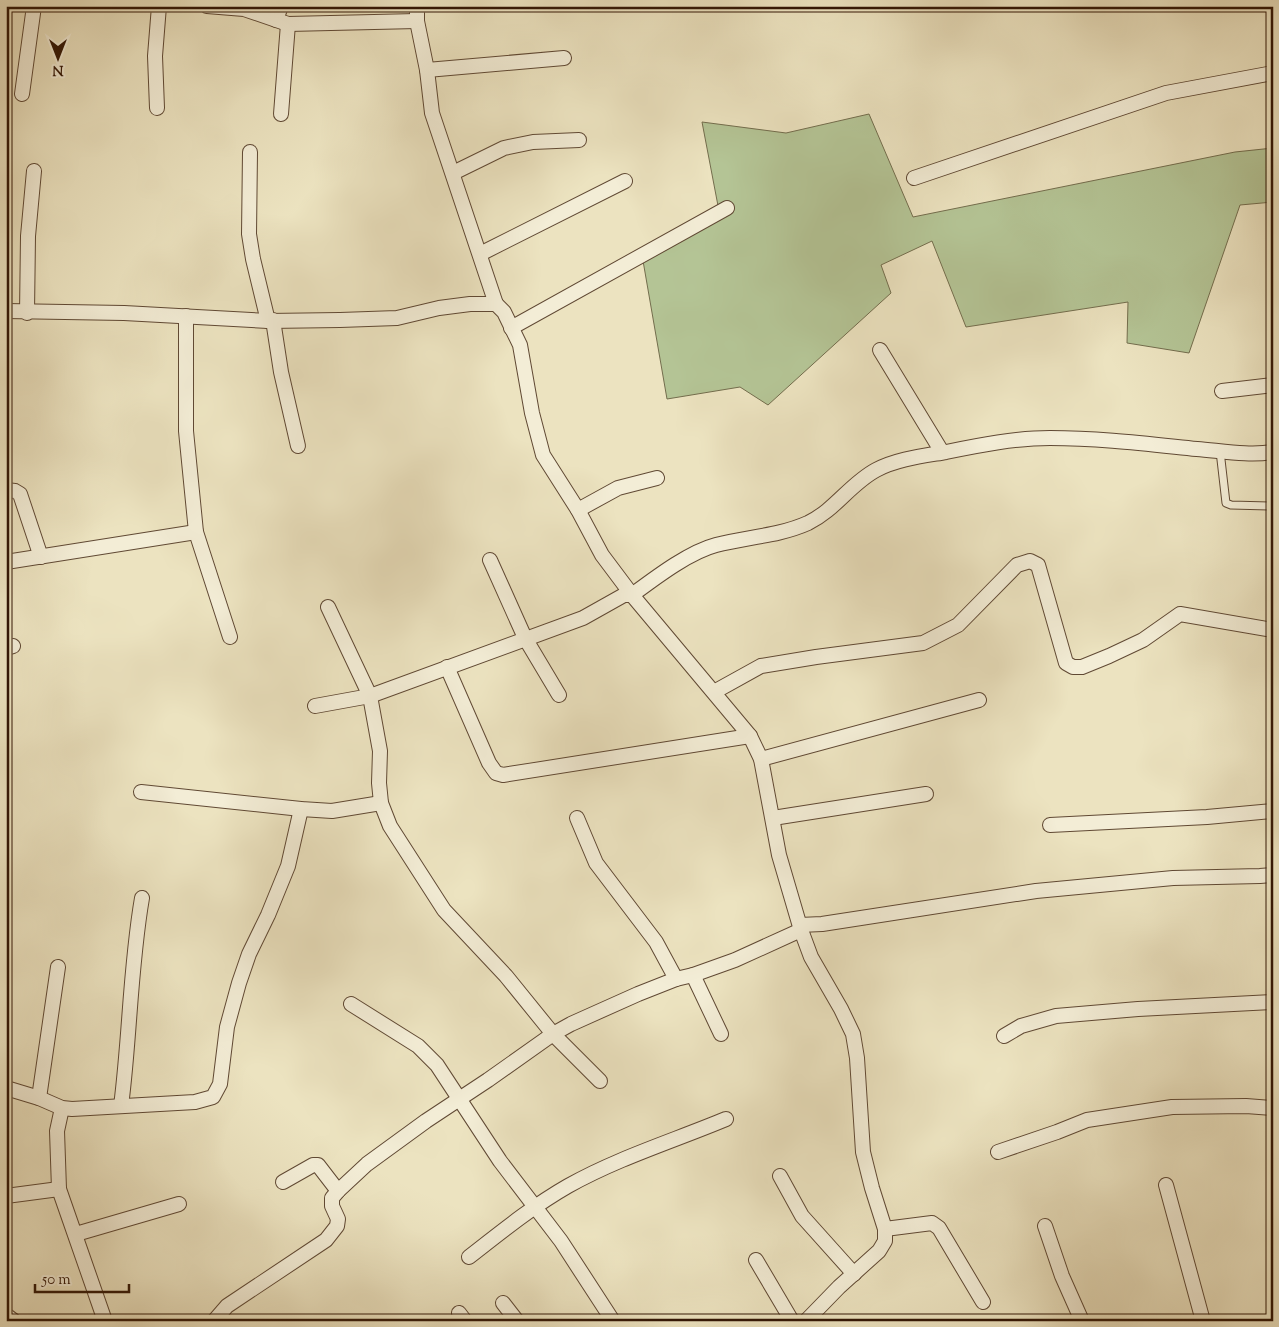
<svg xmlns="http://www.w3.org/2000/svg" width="1279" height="1327" font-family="'Sorts Mill Goudy',serif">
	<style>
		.green { fill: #b4c495; stroke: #736d4d }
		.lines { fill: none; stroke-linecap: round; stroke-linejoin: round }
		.lane-casing { stroke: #604934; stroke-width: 9 }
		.street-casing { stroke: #604934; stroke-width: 16 }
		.lane { stroke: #f3edd6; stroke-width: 7 }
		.street { stroke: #f3edd6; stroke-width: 14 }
	</style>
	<rect width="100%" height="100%" fill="#ece3c0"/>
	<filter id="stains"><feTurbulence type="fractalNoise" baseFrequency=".004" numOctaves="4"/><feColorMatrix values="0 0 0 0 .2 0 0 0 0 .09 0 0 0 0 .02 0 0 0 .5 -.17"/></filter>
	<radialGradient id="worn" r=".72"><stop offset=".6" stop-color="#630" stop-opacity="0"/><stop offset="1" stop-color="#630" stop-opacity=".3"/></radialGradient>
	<!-- green -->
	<path class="green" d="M869,114L913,217L1235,152L1273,148V202L1240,205L1189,353L1127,343L1128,302L966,327L932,241L881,265L891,293L768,405L740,387L667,399L642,255L719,211L702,122L786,133Z"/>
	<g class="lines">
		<defs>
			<path id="lane" d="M1220,451L1226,503L1231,505L1269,506"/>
			<g id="street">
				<path d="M207,6L244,9L288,24L417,21"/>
				<path d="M276,20L281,6"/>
				<path d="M427,70L564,58"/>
				<path d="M22,94L34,6"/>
				<path d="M157,108L155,56L159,6"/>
				<path d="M281,114L288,24"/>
				<path d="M250,152L249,234L253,259L268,321"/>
				<path d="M453,173L504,148L533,142L579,140"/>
				<path d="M914,178L1166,93L1273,73"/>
				<path d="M480,254L625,181"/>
				<path d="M496,304L504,312L520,345L532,413L543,455L578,510L602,555L632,595L750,736L761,759L779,855L801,930L811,957L841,1009L853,1034L857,1058L863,1152L872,1188L885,1229V1241L879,1251L839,1287L806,1321"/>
				<path d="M6,311L124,313L268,321L340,320L397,318L439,308L470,304H496L432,113L427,70L417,21V6"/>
				<path d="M27,313L28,236L34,171"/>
				<path d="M186,316V431L196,532L230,637"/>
				<path d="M273,320L281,372L298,446"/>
				<path d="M511,328L727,208"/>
				<path d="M880,350L942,452"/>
				<path d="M1222,391L1273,385"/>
				<path d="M6,490L15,491L20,494L41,557"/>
				<path d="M578,510L618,488L657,478"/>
				<path d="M490,560L525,638L559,695"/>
				<path d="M6,562L196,532"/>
				<path d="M328,607L370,696L380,751L379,783L381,803L390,826L444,910L506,976L553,1034L600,1081"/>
				<path d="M6,648L13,646"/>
				<path d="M447,667L489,763L496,773L503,775L750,736"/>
				<path d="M714,692L761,666L816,657L923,643L958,625L1017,565L1030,561L1038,565L1066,663L1073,667H1082L1109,656L1143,640L1180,614L1273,630"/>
				<path d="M315,706L370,696L583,618L624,595H632C655,578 689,552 716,545C747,537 779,536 808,523C835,510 850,484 876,470C897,459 923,456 946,452C980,445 1016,438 1050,438C1100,438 1148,444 1197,449C1222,451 1249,456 1273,452"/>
				<path d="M761,759L979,700"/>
				<path d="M141,792L301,809L332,811L381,803"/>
				<path d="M577,818L596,863L656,942L676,979"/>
				<path d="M773,818L926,794"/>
				<path d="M1050,825L1207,817L1273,811"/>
				<path d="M800,925L822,924L1036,891L1173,878L1260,876L1273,875"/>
				<path d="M693,975L721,1034"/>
				<path d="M351,1004L418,1046L437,1065L500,1161L561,1241L613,1321"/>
				<path d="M1004,1036L1021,1026L1056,1016L1138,1009L1273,1002"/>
				<path d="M6,1088L39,1098L62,1108L72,1109L195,1102L213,1097L220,1084L227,1027L239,983L249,954L268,915L288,866L301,809"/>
				<path d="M39,1098L58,967"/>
				<path d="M121,1106C130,1037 130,967 142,898"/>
				<path d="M62,1108L57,1131L59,1189L105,1321"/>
				<path d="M998,1152L1057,1132L1087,1120L1172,1107L1246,1106L1273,1108"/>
				<path d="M780,1176L802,1216L854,1274"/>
				<path d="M283,1182L313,1165H318L338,1191"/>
				<path d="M1166,1185L1203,1321"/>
				<path d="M6,1196L59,1189"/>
				<path d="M1045,1226L1062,1276L1082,1321"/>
				<path d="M885,1229L932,1223L939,1228L983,1302"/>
				<path d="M76,1234L179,1204"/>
				<path d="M469,1257C501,1232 533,1206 568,1186C618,1158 673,1141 726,1119"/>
				<path d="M756,1260L792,1321"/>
				<path d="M503,1303L517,1321"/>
				<path d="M459,1313L465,1321"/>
				<path d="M6,1315L14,1321"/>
				<path d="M214,1321L227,1306L326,1240L337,1226L338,1219L332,1206V1198L338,1191L367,1164L426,1121L488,1080L553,1034L571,1024L638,994L676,979L693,975L735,960L801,930"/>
			</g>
		</defs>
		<!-- lane casing -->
		<use href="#lane" class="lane-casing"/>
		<!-- street casing -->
		<use href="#street" class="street-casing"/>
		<!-- lane -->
		<use href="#lane" class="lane"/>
		<!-- street -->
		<use href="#street" class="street"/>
	</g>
	<!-- margin -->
	<rect width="1279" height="1327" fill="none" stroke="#ece3c0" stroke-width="25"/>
	<rect x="8" y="8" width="1264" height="1312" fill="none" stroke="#321605" stroke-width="2.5"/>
	<rect x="12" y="12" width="1254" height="1302" fill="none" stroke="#321605"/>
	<!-- north arrow -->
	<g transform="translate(58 58) rotate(180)" stroke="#f3edd6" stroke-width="4" paint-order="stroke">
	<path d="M0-4L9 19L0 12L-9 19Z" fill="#321605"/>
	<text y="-8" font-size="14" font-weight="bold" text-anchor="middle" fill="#321605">N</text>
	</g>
	<!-- scale -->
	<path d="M35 1284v8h94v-8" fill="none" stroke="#321605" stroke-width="2.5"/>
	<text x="42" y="1284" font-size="15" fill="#321605" stroke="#f3edd6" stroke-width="4" paint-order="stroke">50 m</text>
	<rect width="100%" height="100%" filter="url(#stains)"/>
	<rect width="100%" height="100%" fill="url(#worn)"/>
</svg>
